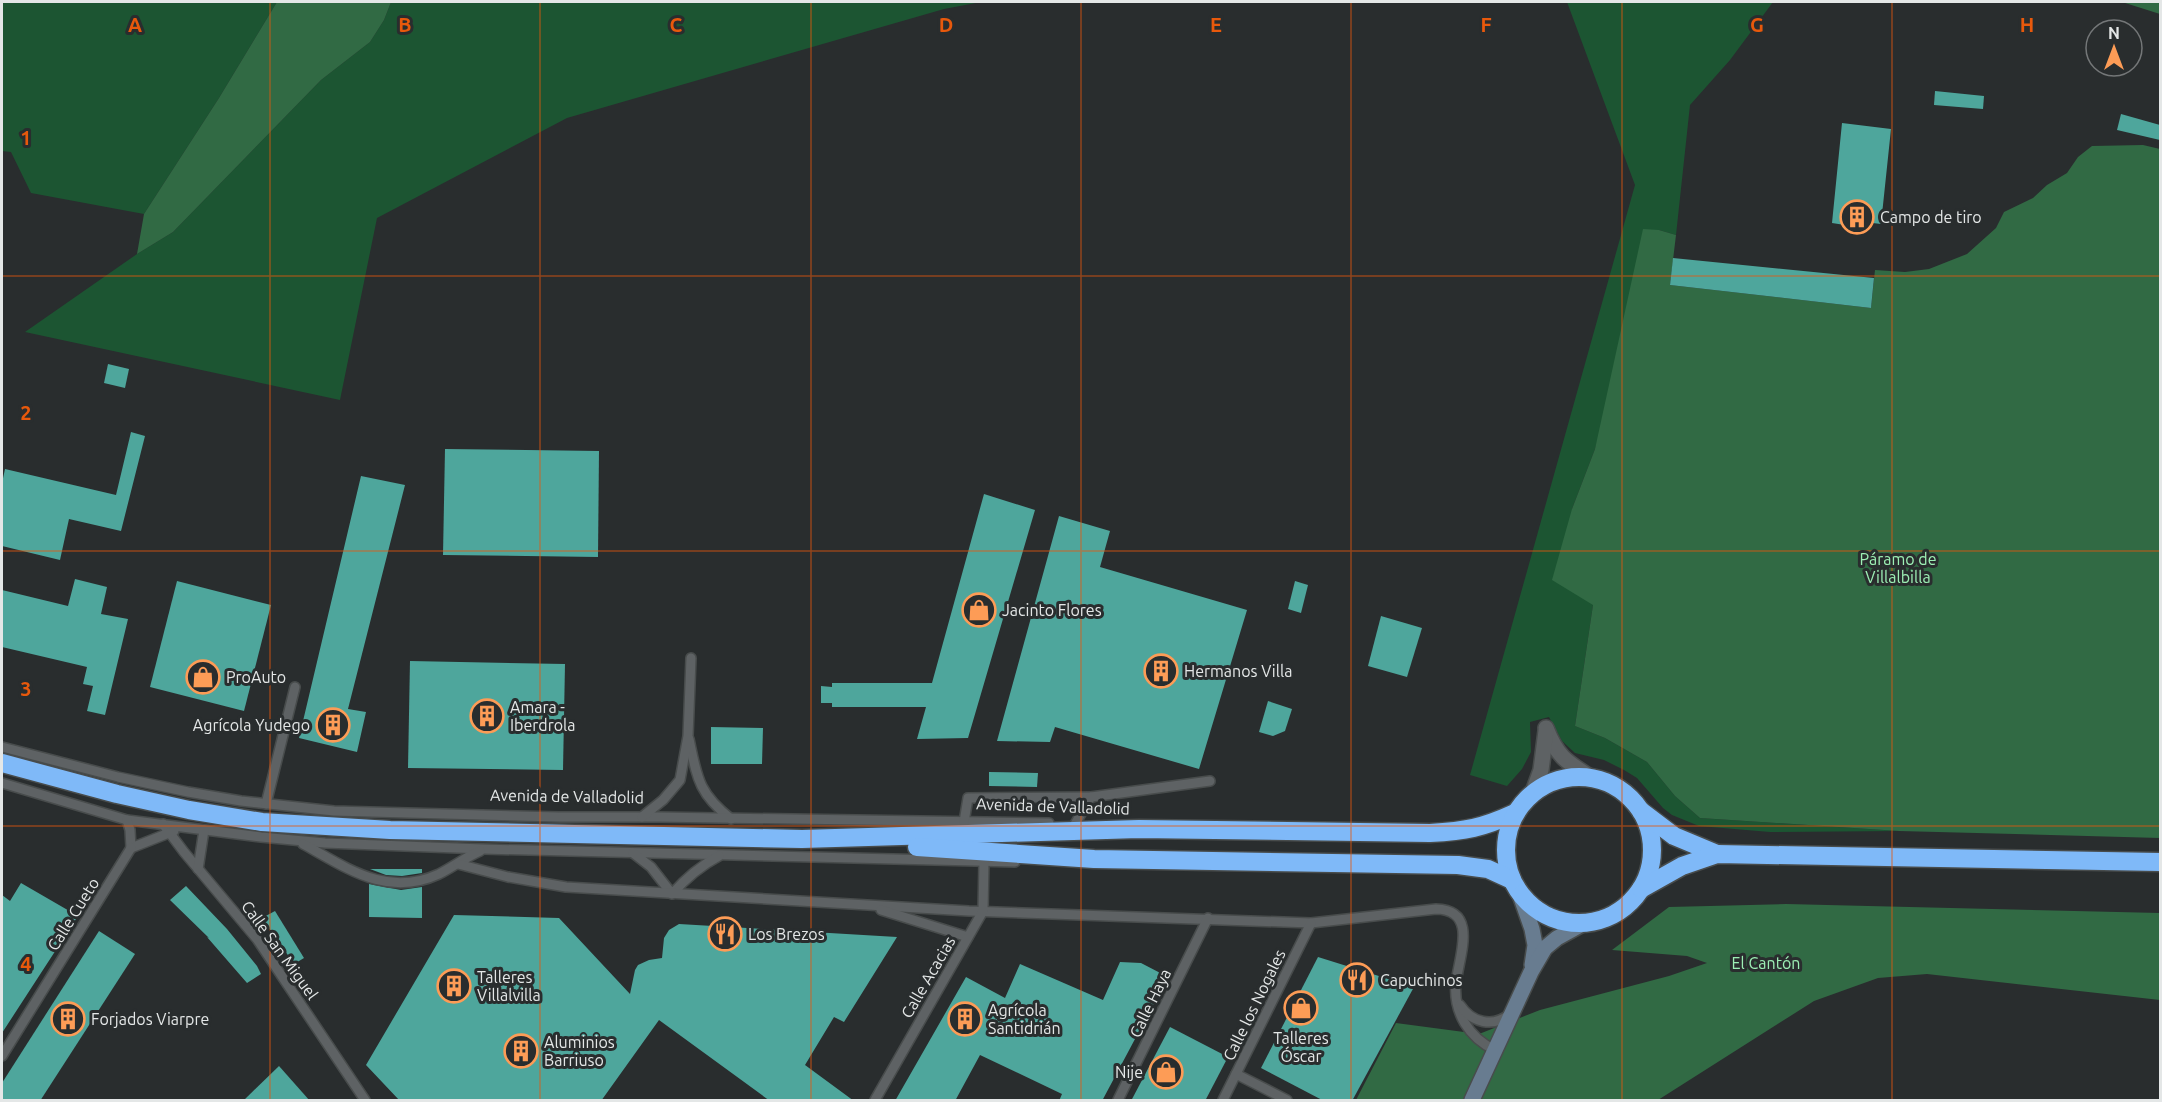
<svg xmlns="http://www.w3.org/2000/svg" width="2162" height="1102" font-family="Ubuntu,sans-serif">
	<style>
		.green { fill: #1c5532 }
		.forest { fill: #316a44 }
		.building { fill: #4ea69c }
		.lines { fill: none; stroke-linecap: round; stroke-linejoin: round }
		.lane-casing { stroke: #484c4c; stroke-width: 12 }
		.street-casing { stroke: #484c4c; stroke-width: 18 }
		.secondary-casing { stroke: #484c4c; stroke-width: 18 }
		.highway-casing { stroke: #484c4c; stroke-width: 21 }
		.lane { stroke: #5e6264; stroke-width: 9 }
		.street { stroke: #5e6264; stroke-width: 15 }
		.secondary { stroke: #687c90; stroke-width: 15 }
		.highway { stroke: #7fb9f8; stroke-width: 18 }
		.grid { fill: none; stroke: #e8590c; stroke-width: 1.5; stroke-opacity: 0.55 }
		.labels { text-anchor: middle; stroke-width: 6; stroke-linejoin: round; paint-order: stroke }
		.poi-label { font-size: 16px; fill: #e4e7e7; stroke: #292d2e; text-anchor: start }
		.park-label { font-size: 16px; fill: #9df0b5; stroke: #292d2e }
		.street-label { font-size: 16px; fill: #e4e7e7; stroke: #292d2e }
		.grid-label { font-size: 20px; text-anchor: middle; font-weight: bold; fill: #e8590c; stroke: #292d2e; stroke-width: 6; stroke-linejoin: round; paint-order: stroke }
	</style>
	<rect width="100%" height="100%" fill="#292d2e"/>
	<!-- green -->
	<g class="green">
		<path d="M2,2H277L219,98L144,214L31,193L11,152L2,151Z"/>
		<path d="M391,2H981L944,9L567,118L377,218L340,400L25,332L137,254L173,232L321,80L370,42L384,20Z"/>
		<path d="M1567,2H1773L1730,60L1690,105L1676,235L1659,230L1595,449L1572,509L1593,605L1575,726L1605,738L1647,762L1675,796L1700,818L1899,831L1770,832L1699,826L1672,815L1663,808L1637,778L1624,770L1604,760L1575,753L1562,741L1549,717L1530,722L1531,752L1522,769L1507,786L1470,775L1635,185Z"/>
	</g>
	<!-- forest -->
	<g class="forest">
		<path d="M277,2H391L384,20L370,42L321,80L173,232L137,254L144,214L219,98Z"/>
		<path d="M2121,2H2160V14L2122,2Z"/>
		<path d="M2143,145L2160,149V838L1899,831L1700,818L1675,796L1647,762L1605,738L1575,726L1593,605L1552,580L1572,509L1595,449L1643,229L1659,230L1676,235L1670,285L1871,308L1875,270L1905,272L1929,269L1967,254L1996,228L2004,212L2033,198L2047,185L2067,173L2078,157L2092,146Z"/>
		<path d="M1786,904L2160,913V1000L1927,974L1878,978L1814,1001L1658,1100H1356L1396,1023L1479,1034L1540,1010L1669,976L1707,963L1687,956L1612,950L1669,907Z"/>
	</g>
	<!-- building -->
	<g class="building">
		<path d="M1935,91L1984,96L1983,109L1934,105Z"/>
		<path d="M2121,114L2160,125V140L2117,130Z"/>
		<path d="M1842,123L1891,129L1881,224L1864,222V228L1832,223Z"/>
		<path d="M1673,258L1874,278L1871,308L1670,285Z"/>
		<path d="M108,364L129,369L125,388L104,383Z"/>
		<path d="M131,432L145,436L121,531L69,519L60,560L2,546V483L5,469L116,495Z"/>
		<path d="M445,449L599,451L598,557L443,555Z"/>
		<path d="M361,476L405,485L348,709L366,712L357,752L299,738Z"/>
		<path d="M984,494L1035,510L968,738L917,739L926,707H832V703H821V686L832,687V683H932Z"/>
		<path d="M1059,516L1110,531L1100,567L1247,610L1199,769L1055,727L1050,742L997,741Z"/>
		<path d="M75,579L107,587L101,614L128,619L105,715L87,711L93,686L83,684L87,667L2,647V590L68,606Z"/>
		<path d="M177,581L271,605L244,711L150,687Z"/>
		<path d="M1295,581L1308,585L1301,613L1288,609Z"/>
		<path d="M1381,616L1422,628L1407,677L1368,666Z"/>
		<path d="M410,661L565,664L563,770L408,768Z"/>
		<path d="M1268,701L1292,709L1285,731L1273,736L1259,732Z"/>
		<path d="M711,727L763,728L762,764H711Z"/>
		<path d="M989,772L1038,773L1037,787L989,786Z"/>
		<path d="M370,869H422V873L402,876L386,875Z"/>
		<path d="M21,883L78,916L2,1033V895L10,901Z"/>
		<path d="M369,884L401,890L422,887V918L369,917Z"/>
		<path d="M186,886L227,929L257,966L261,974L247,983L207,937L209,938L170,900Z"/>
		<path d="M275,911L304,958L294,964L262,918Z"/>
		<path d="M454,915L559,918L630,994L635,970L638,965L649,960L662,958L664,938L669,930L679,924L897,937L844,1022L834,1017L805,1065L854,1101H770L659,1020L601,1101H400L366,1065Z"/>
		<path d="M99,931L135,954L40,1101H2V1083Z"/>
		<path d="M1318,957L1414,987L1352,1101H1324L1261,1068Z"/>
		<path d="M1120,962L1141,963L1168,977L1102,1101H1059L1062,1094L980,1055L955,1101H895L966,977L1005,998L1020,964L1103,1000Z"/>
		<path d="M1170,1027L1228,1057L1205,1101H1131Z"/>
		<path d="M279,1066L310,1101H243Z"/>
	</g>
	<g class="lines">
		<defs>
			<g id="lane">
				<path d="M689,739C697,777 698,793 731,819"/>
				<path d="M2,747L118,777L188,792L241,801L334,811L559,817H658L1049,823"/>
				<path d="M2,783L127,820L261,837L325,843L483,849L1015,862"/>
				<path d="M266,804L295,687"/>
				<path d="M642,817L663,800L680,780L688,736L691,658"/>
				<path d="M127,820L130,830L131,848"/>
				<path d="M964,822L968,798L1091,797"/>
				<path d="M163,824L184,852L257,939L365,1100"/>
				<path d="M1075,824L1091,797L1210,781"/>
				<path d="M303,844C347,868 387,898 439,874C453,867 466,857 480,851"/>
				<path d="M131,848L174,831"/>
				<path d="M633,853L651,867L672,894C686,878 700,866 719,856"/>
				<path d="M458,864L508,877L566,887L969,911L1311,923L1436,909C1479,910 1459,956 1456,983C1453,1012 1469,1038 1495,1050"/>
				<path d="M198,869L204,830"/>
				<path d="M881,910L968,937"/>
				<path d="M1460,1005C1472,1023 1493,1028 1510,1014"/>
				<path d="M2,1056L131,848"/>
				<path d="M1236,1074L1287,1100"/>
				<path d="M875,1100L983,911L984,861"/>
				<path d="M1118,1100L1208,918"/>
				<path d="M1223,1100L1311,923"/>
			</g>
			<g id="street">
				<path d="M1546,728C1557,756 1565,761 1590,777"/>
				<path d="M1533,792L1541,770L1546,731"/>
			</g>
			<g id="secondary">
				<path d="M1519,892L1532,929L1535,945L1532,965"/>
				<path d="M1472,1100L1531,972L1545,948L1557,938L1586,922"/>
			</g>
			<g id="highway">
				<path d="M2,763L117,794L189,810L262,822L390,830L802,839L1139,829L1430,833C1466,831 1482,828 1515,813"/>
				<circle cx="1579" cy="850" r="73"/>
				<path d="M1641,811L1674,836L1717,854"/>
				<path d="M917,847L1094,859L1458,865L1488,869L1512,880"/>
				<path d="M1641,889L1682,866L1717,854L2160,862"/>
			</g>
		</defs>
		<!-- lane casing -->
		<use href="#lane" class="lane-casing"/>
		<!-- street casing -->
		<use href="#street" class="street-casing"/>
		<!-- secondary casing -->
		<use href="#secondary" class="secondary-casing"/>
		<!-- highway casing -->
		<use href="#highway" class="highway-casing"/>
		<!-- lane -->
		<use href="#lane" class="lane"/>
		<!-- street -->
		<use href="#street" class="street"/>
		<!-- secondary -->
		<use href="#secondary" class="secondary"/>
		<!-- highway -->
		<use href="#highway" class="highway"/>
	</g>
	<!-- grid -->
	<path class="grid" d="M270,2V1100M540,2V1100M811,2V1100M1081,2V1100M1351,2V1100M1622,2V1100M1892,2V1100M2,276H2160M2,551H2160M2,826H2160"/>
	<!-- icons -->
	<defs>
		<symbol id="building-ring" viewBox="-11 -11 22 22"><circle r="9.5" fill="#292d2e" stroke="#fd9c56" stroke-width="1.5"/><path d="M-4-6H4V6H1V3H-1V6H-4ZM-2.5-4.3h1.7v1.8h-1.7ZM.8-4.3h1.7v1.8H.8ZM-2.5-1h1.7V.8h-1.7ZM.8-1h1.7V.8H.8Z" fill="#fd9c56"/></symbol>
		<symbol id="shop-ring" viewBox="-11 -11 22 22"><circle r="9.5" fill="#292d2e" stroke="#fd9c56" stroke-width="1.5"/><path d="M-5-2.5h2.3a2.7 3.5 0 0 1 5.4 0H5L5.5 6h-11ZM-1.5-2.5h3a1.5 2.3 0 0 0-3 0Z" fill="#fd9c56"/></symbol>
		<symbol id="restaurant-ring" viewBox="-11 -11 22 22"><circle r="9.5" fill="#292d2e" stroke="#fd9c56" stroke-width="1.5"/><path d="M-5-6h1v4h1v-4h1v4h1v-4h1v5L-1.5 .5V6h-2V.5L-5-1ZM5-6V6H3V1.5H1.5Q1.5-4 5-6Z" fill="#fd9c56"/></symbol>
	</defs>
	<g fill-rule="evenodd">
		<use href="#building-ring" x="1838" y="198" width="38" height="38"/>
		<use href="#shop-ring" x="960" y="591" width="38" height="38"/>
		<use href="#building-ring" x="1142" y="652" width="38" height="38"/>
		<use href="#shop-ring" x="184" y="658" width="38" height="38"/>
		<use href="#building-ring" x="468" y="697" width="38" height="38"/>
		<use href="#building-ring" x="314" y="706" width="38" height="38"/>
		<use href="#restaurant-ring" x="706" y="915" width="38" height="38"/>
		<use href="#restaurant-ring" x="1338" y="961" width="38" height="38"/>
		<use href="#building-ring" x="435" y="967" width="38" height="38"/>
		<use href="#shop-ring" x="1282" y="989" width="38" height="38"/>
		<use href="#building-ring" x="49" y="1000" width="38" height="38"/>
		<use href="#building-ring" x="946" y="1000" width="38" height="38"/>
		<use href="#building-ring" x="502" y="1032" width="38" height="38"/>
		<use href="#shop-ring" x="1147" y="1053" width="38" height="38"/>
	</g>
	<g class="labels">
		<!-- poi labels -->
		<g class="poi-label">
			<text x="1880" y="223">Campo de tiro</text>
			<text x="1002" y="616">Jacinto Flores</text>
			<text x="1184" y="677">Hermanos Villa</text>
			<text x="226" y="683">ProAuto</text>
			<text x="510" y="713">Amara -<tspan x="510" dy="18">Iberdrola</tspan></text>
			<text x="310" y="731" text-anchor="end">Agrícola Yudego</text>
			<text x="748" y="940">Los Brezos</text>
			<text x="477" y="983">Talleres<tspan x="477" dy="18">Villalvilla</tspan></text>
			<text x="1380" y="986">Capuchinos</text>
			<text x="988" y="1016">Agrícola<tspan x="988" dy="18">Santidrián</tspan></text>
			<text x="91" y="1025">Forjados Viarpre</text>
			<text x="1301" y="1044" text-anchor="middle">Talleres<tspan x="1301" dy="18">Óscar</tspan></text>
			<text x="544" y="1048">Aluminios<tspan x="544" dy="18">Barriuso</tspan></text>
			<text x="1143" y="1078" text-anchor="end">Nije</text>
		</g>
		<!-- park labels -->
		<g class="park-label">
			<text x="1898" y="565">Páramo de<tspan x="1898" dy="18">Villalbilla</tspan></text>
			<text x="1766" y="969">El Cantón</text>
		</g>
		<!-- street labels -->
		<g class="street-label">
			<text transform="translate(567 796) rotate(1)" y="6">Avenida de Valladolid</text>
			<text transform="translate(1053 806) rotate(2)" y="6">Avenida de Valladolid</text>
			<text transform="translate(73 914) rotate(-58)" y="6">Calle Cueto</text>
			<text transform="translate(280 950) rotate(54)" y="6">Calle San Miguel</text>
			<text transform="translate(928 977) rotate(-60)" y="6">Calle Acacias</text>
			<text transform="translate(1150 1003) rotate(-64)" y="6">Calle Haya</text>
			<text transform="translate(1254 1005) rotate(-64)" y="6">Calle los Nogales</text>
		</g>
	</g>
	<g class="grid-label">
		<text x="135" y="32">A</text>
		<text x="405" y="32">B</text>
		<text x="676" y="32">C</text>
		<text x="946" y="32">D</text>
		<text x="1216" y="32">E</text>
		<text x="1486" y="32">F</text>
		<text x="1757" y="32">G</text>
		<text x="2027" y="32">H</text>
		<text x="26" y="145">1</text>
		<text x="26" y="420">2</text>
		<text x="26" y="696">3</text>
		<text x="26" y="971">4</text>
	</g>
	<!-- border -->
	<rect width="2162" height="1102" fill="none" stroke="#e4e7e7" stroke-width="6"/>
	<!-- north arrow -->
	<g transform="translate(2114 48)"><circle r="28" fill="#292d2e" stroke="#747778" stroke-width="1.5"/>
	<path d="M0-4.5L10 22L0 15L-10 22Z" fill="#fd9c56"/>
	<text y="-9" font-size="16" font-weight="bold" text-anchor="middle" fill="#e4e7e7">N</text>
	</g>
</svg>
